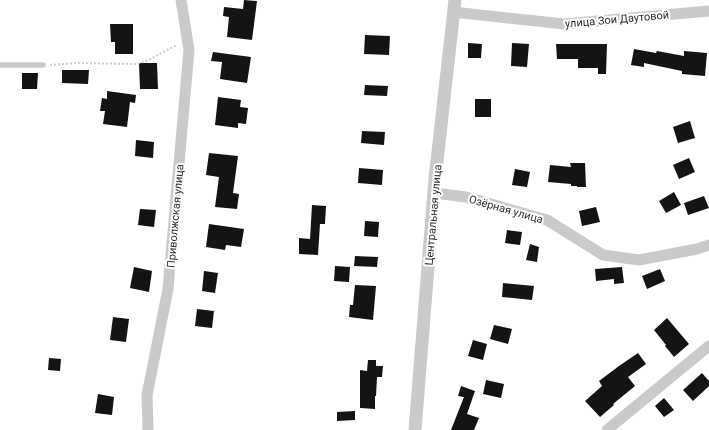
<svg xmlns="http://www.w3.org/2000/svg" width="709" height="430" font-family="Roboto,sans-serif">
	<style>
		.building { fill: #141414 }
		.lines { fill: none; stroke-linecap: round; stroke-linejoin: round }
		.path { stroke: #cacaca; stroke-width: 2; stroke-dasharray: 2 2; stroke-linecap: butt }
		.service { stroke: #cacaca; stroke-width: 5.5 }
		.minor { stroke: #cacaca; stroke-width: 11 }
		.tertiary { stroke: #cacaca; stroke-width: 13 }
		.labels { text-anchor: middle; stroke-width: 4; stroke-linejoin: round; paint-order: stroke }
		.street-label { font-size: 11px; fill: #2d2d2d; stroke: #fff }
	</style>
	<rect width="100%" height="100%" fill="#fff"/>
	<!-- building -->
	<g class="building">
		<path d="M244,0L257,1L252,40L227,37L229,17L223,16L224,7L243,9Z"/>
		<path d="M110,24H133V54H115V42H111Z"/>
		<path d="M365,35L390,36L389,55L364,54Z"/>
		<path d="M468,43L482,44L481,58H468Z"/>
		<path d="M512,43L529,44L527,67L511,66Z"/>
		<path d="M556,44H607L606,74H598V68H578V59H557Z"/>
		<path d="M634,49L656,53L657,51L684,56V51L707,53L705,76L682,74V71L644,63V67L631,65Z"/>
		<path d="M213,52L251,57L247,83L220,79L222,62L211,61Z"/>
		<path d="M139,63H157L158,89H140Z"/>
		<path d="M62,70H89L88,84L62,83Z"/>
		<path d="M22,73H38L37,89H22Z"/>
		<path d="M365,85L388,86L387,96L364,95Z"/>
		<path d="M107,91L136,95L135,103L130,102L127,127L103,124L105,111H100L102,98L107,99Z"/>
		<path d="M218,97L241,100L240,107L248,108L246,124L238,123V128L215,125Z"/>
		<rect x="475" y="99" width="16" height="18"/>
		<path d="M690,121L695,138L678,143L673,127Z"/>
		<path d="M362,131L385,132L384,145L361,143Z"/>
		<path d="M136,140L154,142L153,158L135,156Z"/>
		<path d="M209,153L238,156L233,193L239,194L237,209L215,207L219,177L206,175Z"/>
		<path d="M689,158L695,172L679,179L673,165Z"/>
		<path d="M570,163H585L586,187H577V186H571V184L548,182L550,165L571,167Z"/>
		<path d="M359,168L383,170L382,185L358,183Z"/>
		<path d="M515,169L530,172L527,187L512,185Z"/>
		<path d="M674,192L681,205L666,213L659,201Z"/>
		<path d="M704,196L709,208L688,215L684,203Z"/>
		<path d="M312,205L326,206L325,224H320L318,255L299,254V238L310,239Z"/>
		<path d="M596,207L600,222L582,226L579,211Z"/>
		<path d="M140,209L156,210L154,227L138,225Z"/>
		<path d="M365,221L379,222L378,237L364,236Z"/>
		<path d="M209,224L244,229L241,247L226,245L225,250L206,247Z"/>
		<path d="M507,230L522,232L520,245L505,243Z"/>
		<path d="M530,244L539,247L537,262L526,260Z"/>
		<path d="M355,256L378,257L377,267L354,266Z"/>
		<path d="M335,266L350,267L349,282L334,281Z"/>
		<path d="M134,267L152,271L149,292L130,288Z"/>
		<path d="M622,267L624,283L614,284V279L596,281L595,269Z"/>
		<path d="M660,269L665,281L647,289L642,276Z"/>
		<path d="M204,271L218,273L215,293L202,291Z"/>
		<path d="M503,283L534,286L532,300L502,297Z"/>
		<path d="M355,285L376,286L373,320L349,317L350,305H353Z"/>
		<path d="M197,309L214,311L212,328L195,326Z"/>
		<path d="M113,317L129,319L126,342L110,340Z"/>
		<path d="M667,318L689,344L674,357L665,346L666,345L654,330Z"/>
		<path d="M494,325L512,329L508,344L490,339Z"/>
		<path d="M473,340L487,344L483,360L468,356Z"/>
		<path d="M638,353L646,364L628,377L635,386L613,404L614,405L600,417L585,401L602,386L599,381L619,366Z"/>
		<path d="M49,358L61,359L60,371L48,370Z"/>
		<path d="M368,360H376V366H383L382,377H377L376,396H375V409L360,408V370L367,371Z"/>
		<path d="M702,373L709,381V386L693,401L683,390Z"/>
		<path d="M486,380L504,384L501,398L483,394Z"/>
		<path d="M461,386L475,391L467,414L479,418L474,430H451L464,397L458,396Z"/>
		<path d="M98,394L114,397L112,415L95,413Z"/>
		<path d="M664,398L674,410L664,417L655,406Z"/>
		<path d="M355,411V420L337,421V412Z"/>
	</g>
	<g class="lines">
		<!-- path -->
		<path class="path" d="M50,65L77,63L137,64L149,60L165,51L177,45"/>
		<!-- service -->
		<path class="service" d="M0,65H43"/>
		<!-- minor -->
		<g class="minor">
			<path d="M453,12L564,24L709,11"/>
			<path d="M434,193L466,197L547,220L603,255L639,260L697,249L709,245"/>
			<path d="M148,430L147,395L168,289L189,50L181,0"/>
			<path d="M607,430L709,346"/>
		</g>
		<!-- tertiary -->
		<path class="tertiary" d="M415,430L435,179L455,0"/>
	</g>
	<g class="labels">
		<!-- street labels -->
		<g class="street-label">
			<text transform="translate(617 19) rotate(-5)" y="4">улица Зои Даутовой</text>
			<text transform="translate(506 209) rotate(16)" y="4">Озёрная улица</text>
			<text transform="translate(433 215) rotate(-85)" y="4">Центральная улица</text>
			<text transform="translate(175 216) rotate(-85)" y="4">Приволжская улица</text>
		</g>
	</g>
</svg>
